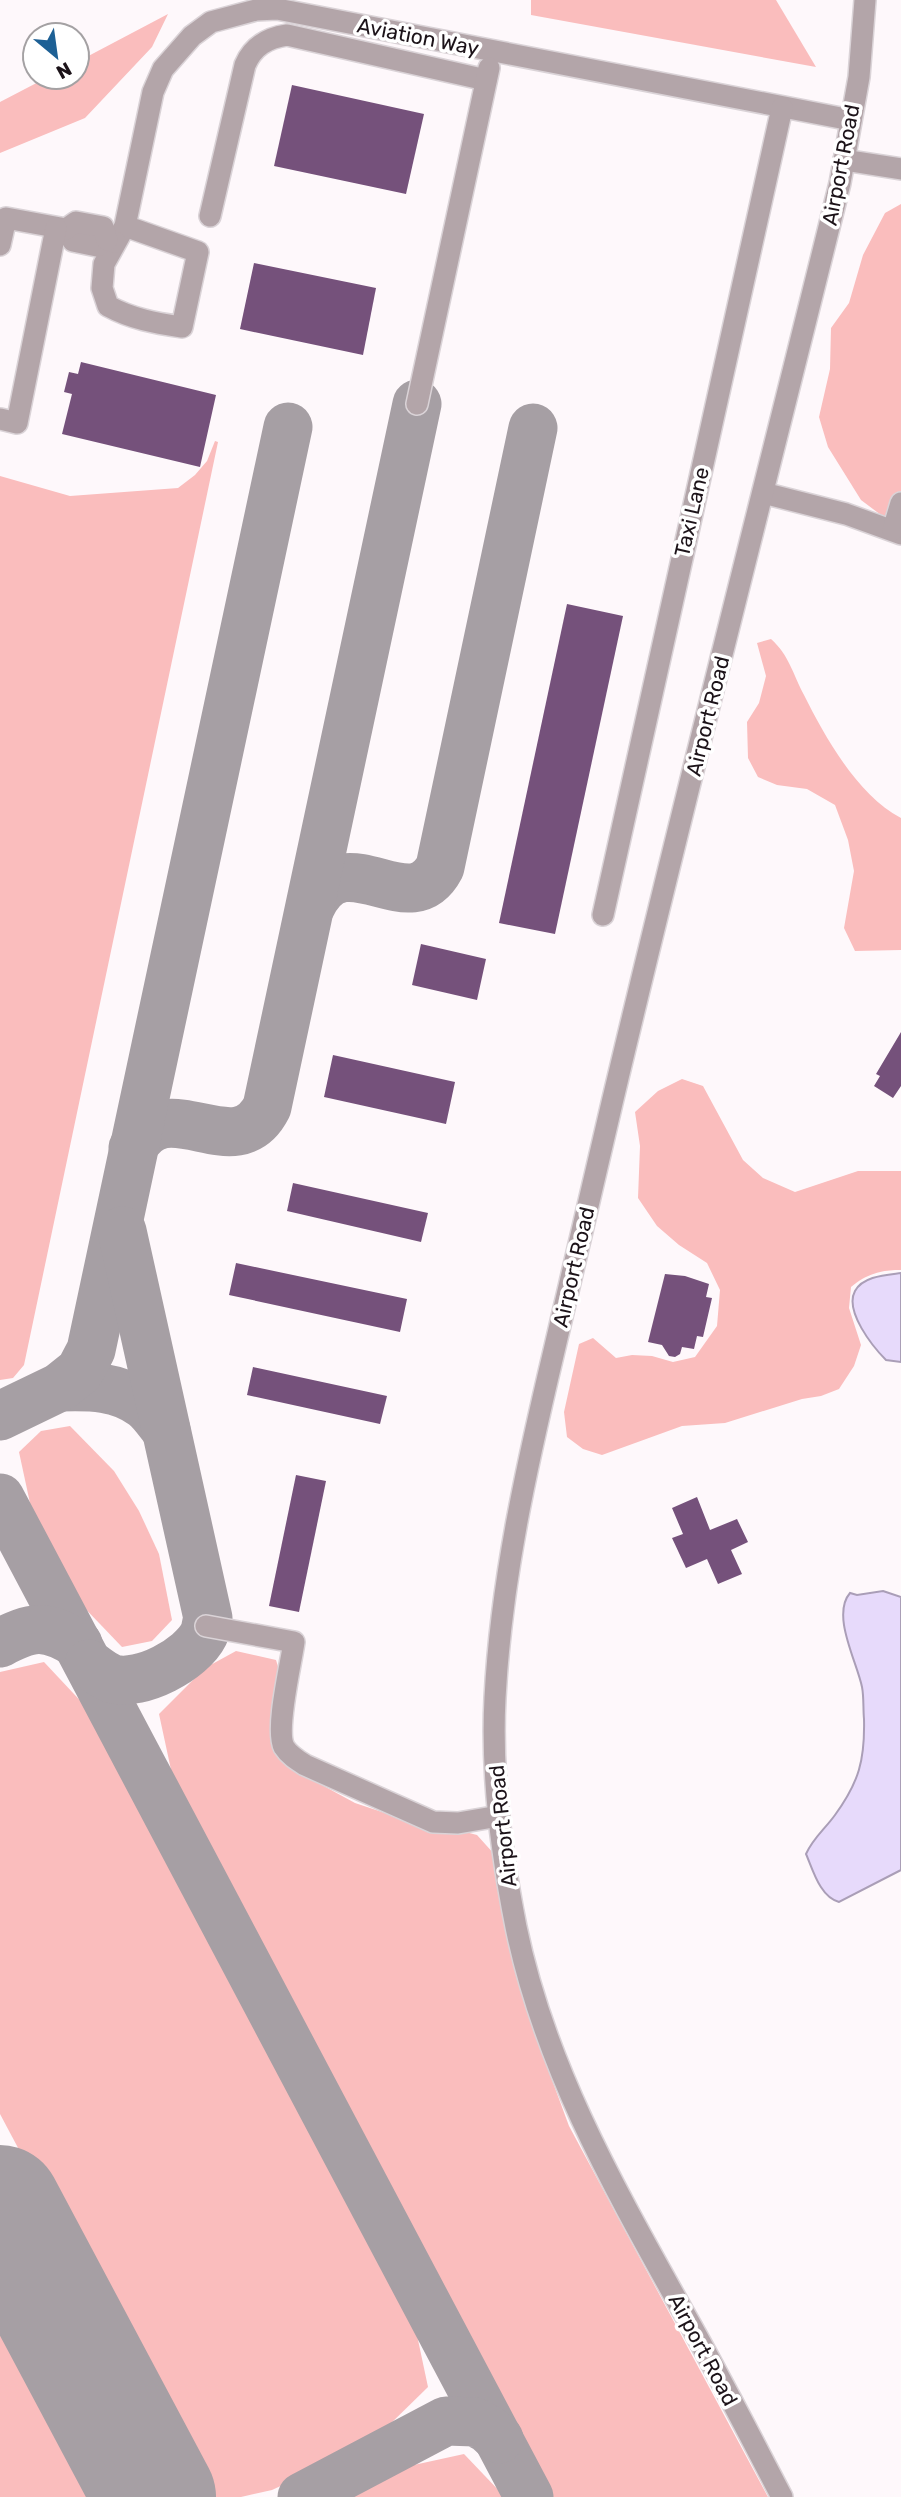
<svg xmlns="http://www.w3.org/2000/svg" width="901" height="2497" font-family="Rubik,sans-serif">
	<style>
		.green { fill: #fabdbd }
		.water { fill: #e7dafb; stroke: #aa9eb7; stroke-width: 2 }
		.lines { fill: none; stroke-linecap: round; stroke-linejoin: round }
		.taxiway { stroke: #a69fa4; stroke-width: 49 }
		.runway { stroke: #a69fa4; stroke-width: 122 }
		.building { fill: #75517b }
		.minor-casing { stroke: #dad3d7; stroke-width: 24 }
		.minor { stroke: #b3a5a9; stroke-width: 21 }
		.labels { text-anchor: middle; stroke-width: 7; stroke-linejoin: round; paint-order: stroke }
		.street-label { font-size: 21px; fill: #1c1319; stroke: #fff }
	</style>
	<rect width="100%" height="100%" fill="#fef8fb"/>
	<!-- green -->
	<g class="green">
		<path d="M531,0H776L816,67L531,15Z"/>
		<path d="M168,14L152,47L85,118L0,153V102L48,77H77V62Z"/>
		<path d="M901,204V530L861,500L828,447L819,417L830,369L831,328L849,303L863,255L885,213Z"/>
		<path d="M215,441L218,442L24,1365L13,1378L0,1380V476L70,496L178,488L195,475L207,461Z"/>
		<path d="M771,639C789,655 793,674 804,695C825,737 858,796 901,818V950L855,951L844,928L854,871L848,840L835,805L807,789L777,785L758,777L748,758L747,722L759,703L766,676L757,643Z"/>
		<path d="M682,1079L703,1086L743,1160L763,1178L795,1192L858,1171H901V1270C880,1270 867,1274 851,1287L849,1308L861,1345L854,1366L839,1389L821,1396L802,1399L725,1423L682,1426L602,1455L583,1449L567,1437L564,1412L579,1344L593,1338L616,1358L632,1355L652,1356L673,1362L695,1357L717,1326L720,1290L707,1263L679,1245L657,1226L638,1198L640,1146L635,1112L658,1091Z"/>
		<path d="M70,1426L114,1471L139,1511L159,1554L172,1620L152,1641L122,1647L77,1600L53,1560L33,1517L19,1452L41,1431Z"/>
		<path d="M236,1651L276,1660L280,1673L273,1741L279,1759L298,1772L355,1803L421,1825L454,1829L477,1835L495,1855L510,1943L531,2023L569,2126L768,2497H546L238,1917L173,1779L159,1714L205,1668Z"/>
		<path d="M44,1662L89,1710L167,1843L350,2187L414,2321L428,2387L382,2432L326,2465L272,2490L241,2497H204L0,2114V1672Z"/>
		<path d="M0,2289L111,2497H0Z"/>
		<path d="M464,2454L505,2497H343L400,2468Z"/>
	</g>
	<!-- water -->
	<g class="water">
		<path d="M901,1273V1362L886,1360C873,1347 844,1311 855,1291C863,1276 886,1275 901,1273Z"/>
		<path d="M883,1591L901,1597V1870L839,1902C820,1897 813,1870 806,1854C813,1838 825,1829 835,1815C859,1782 865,1760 864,1719C863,1709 864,1697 862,1687C857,1662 831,1615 850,1593L857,1595Z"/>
	</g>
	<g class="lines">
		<!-- taxiway -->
		<g class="taxiway">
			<path d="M311,906C345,835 409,926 440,867L533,428"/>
			<path d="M133,1148C167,1085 235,1170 267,1107L417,404"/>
			<path d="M60,1387C90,1386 119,1386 144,1405C153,1412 159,1422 166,1430"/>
			<path d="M0,1416L60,1387L80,1371L91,1350L288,427"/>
			<path d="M0,1498L529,2497"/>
			<path d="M0,1643C32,1626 45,1624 78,1644"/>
			<path d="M89,1664C97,1670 104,1676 113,1679C141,1686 191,1660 204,1634C206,1630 206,1623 208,1618L122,1231"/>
			<path d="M302,2497L446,2421L475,2422L488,2429L499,2439"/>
		</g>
		<!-- runway -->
		<path class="runway" d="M0,2206L155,2497"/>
	</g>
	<!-- building -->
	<g class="building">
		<path d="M292,85L424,114L406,194L274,166Z"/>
		<path d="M254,263L376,288L363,355L240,329Z"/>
		<path d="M81,362L216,395L200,467L62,434L72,394L64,392L69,372L78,374Z"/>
		<path d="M567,604L623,616L555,934L499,923Z"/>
		<path d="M421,944L486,959L477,1000L412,985Z"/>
		<path d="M901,1032V1086L893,1098L874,1086L880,1076L876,1074Z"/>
		<path d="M333,1055L455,1082L446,1124L324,1097Z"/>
		<path d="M293,1183L428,1213L421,1242L287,1211Z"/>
		<path d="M236,1263L407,1299L400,1332L229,1295Z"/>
		<path d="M665,1274L685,1276L709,1284L706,1297L712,1298L703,1337L697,1336L694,1349L682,1347L680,1354L675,1357L669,1356L662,1345L648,1342Z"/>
		<path d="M253,1367L387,1396L380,1424L247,1395Z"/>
		<path d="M296,1475L326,1481L299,1612L269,1606Z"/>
		<path d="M697,1497L710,1530L737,1519L748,1542L731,1550L742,1574L718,1584L707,1559L686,1568L672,1538L683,1534L672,1508Z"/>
	</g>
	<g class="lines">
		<defs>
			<g id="minor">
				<path d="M844,160L901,169"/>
				<path d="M210,216L245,65C253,46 267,38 287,35L486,80"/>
				<path d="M125,226L198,252L182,327C155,323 132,319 108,306L102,288L104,264L125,226L153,92L163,69L192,36L211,22L256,10L277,9L851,120"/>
				<path d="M66,229L73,241L97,246L107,240L115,242"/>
				<path d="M0,245L6,218L66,229L76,222L103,227L107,240"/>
				<path d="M417,404L489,68"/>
				<path d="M0,419L17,423L56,228"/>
				<path d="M763,493L846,514L901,534"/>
				<path d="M893,530L901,503"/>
				<path d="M603,915L782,108"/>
				<path d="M206,1626L294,1642C291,1664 275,1729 284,1747C289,1755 297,1760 305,1765L433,1822L458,1823L499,1816"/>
				<path d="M782,2497C750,2436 719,2375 685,2315C616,2191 545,2068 516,1927C501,1852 491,1774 495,1698C501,1580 527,1465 554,1351C573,1268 593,1186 612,1103C685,795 764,490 840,183L859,77L865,0"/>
			</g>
		</defs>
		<!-- minor casing -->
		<use href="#minor" class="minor-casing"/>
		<!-- minor -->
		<use href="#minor" class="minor"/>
	</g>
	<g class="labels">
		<!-- street labels -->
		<g class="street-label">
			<text transform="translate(418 37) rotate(11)" y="7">Aviation Way</text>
			<text transform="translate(841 165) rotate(-79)" y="7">Airport Road</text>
			<text transform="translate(692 512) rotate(-77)" y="7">Taxi Lane</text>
			<text transform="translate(708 716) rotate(-76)" y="7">Airport Road</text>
			<text transform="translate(574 1267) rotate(-77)" y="7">Airport Road</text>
			<text transform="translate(503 1826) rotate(-96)" y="7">Airport Road</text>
			<text transform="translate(703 2350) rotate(62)" y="7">Airport Road</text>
		</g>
	</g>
	<!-- north arrow -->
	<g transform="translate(56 56) rotate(151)"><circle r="33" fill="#ffffff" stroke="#a4a1a3" stroke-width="2"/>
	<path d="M0-5L12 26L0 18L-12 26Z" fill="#1d6095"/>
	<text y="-10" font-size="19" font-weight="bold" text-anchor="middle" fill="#1c1319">N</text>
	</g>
</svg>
